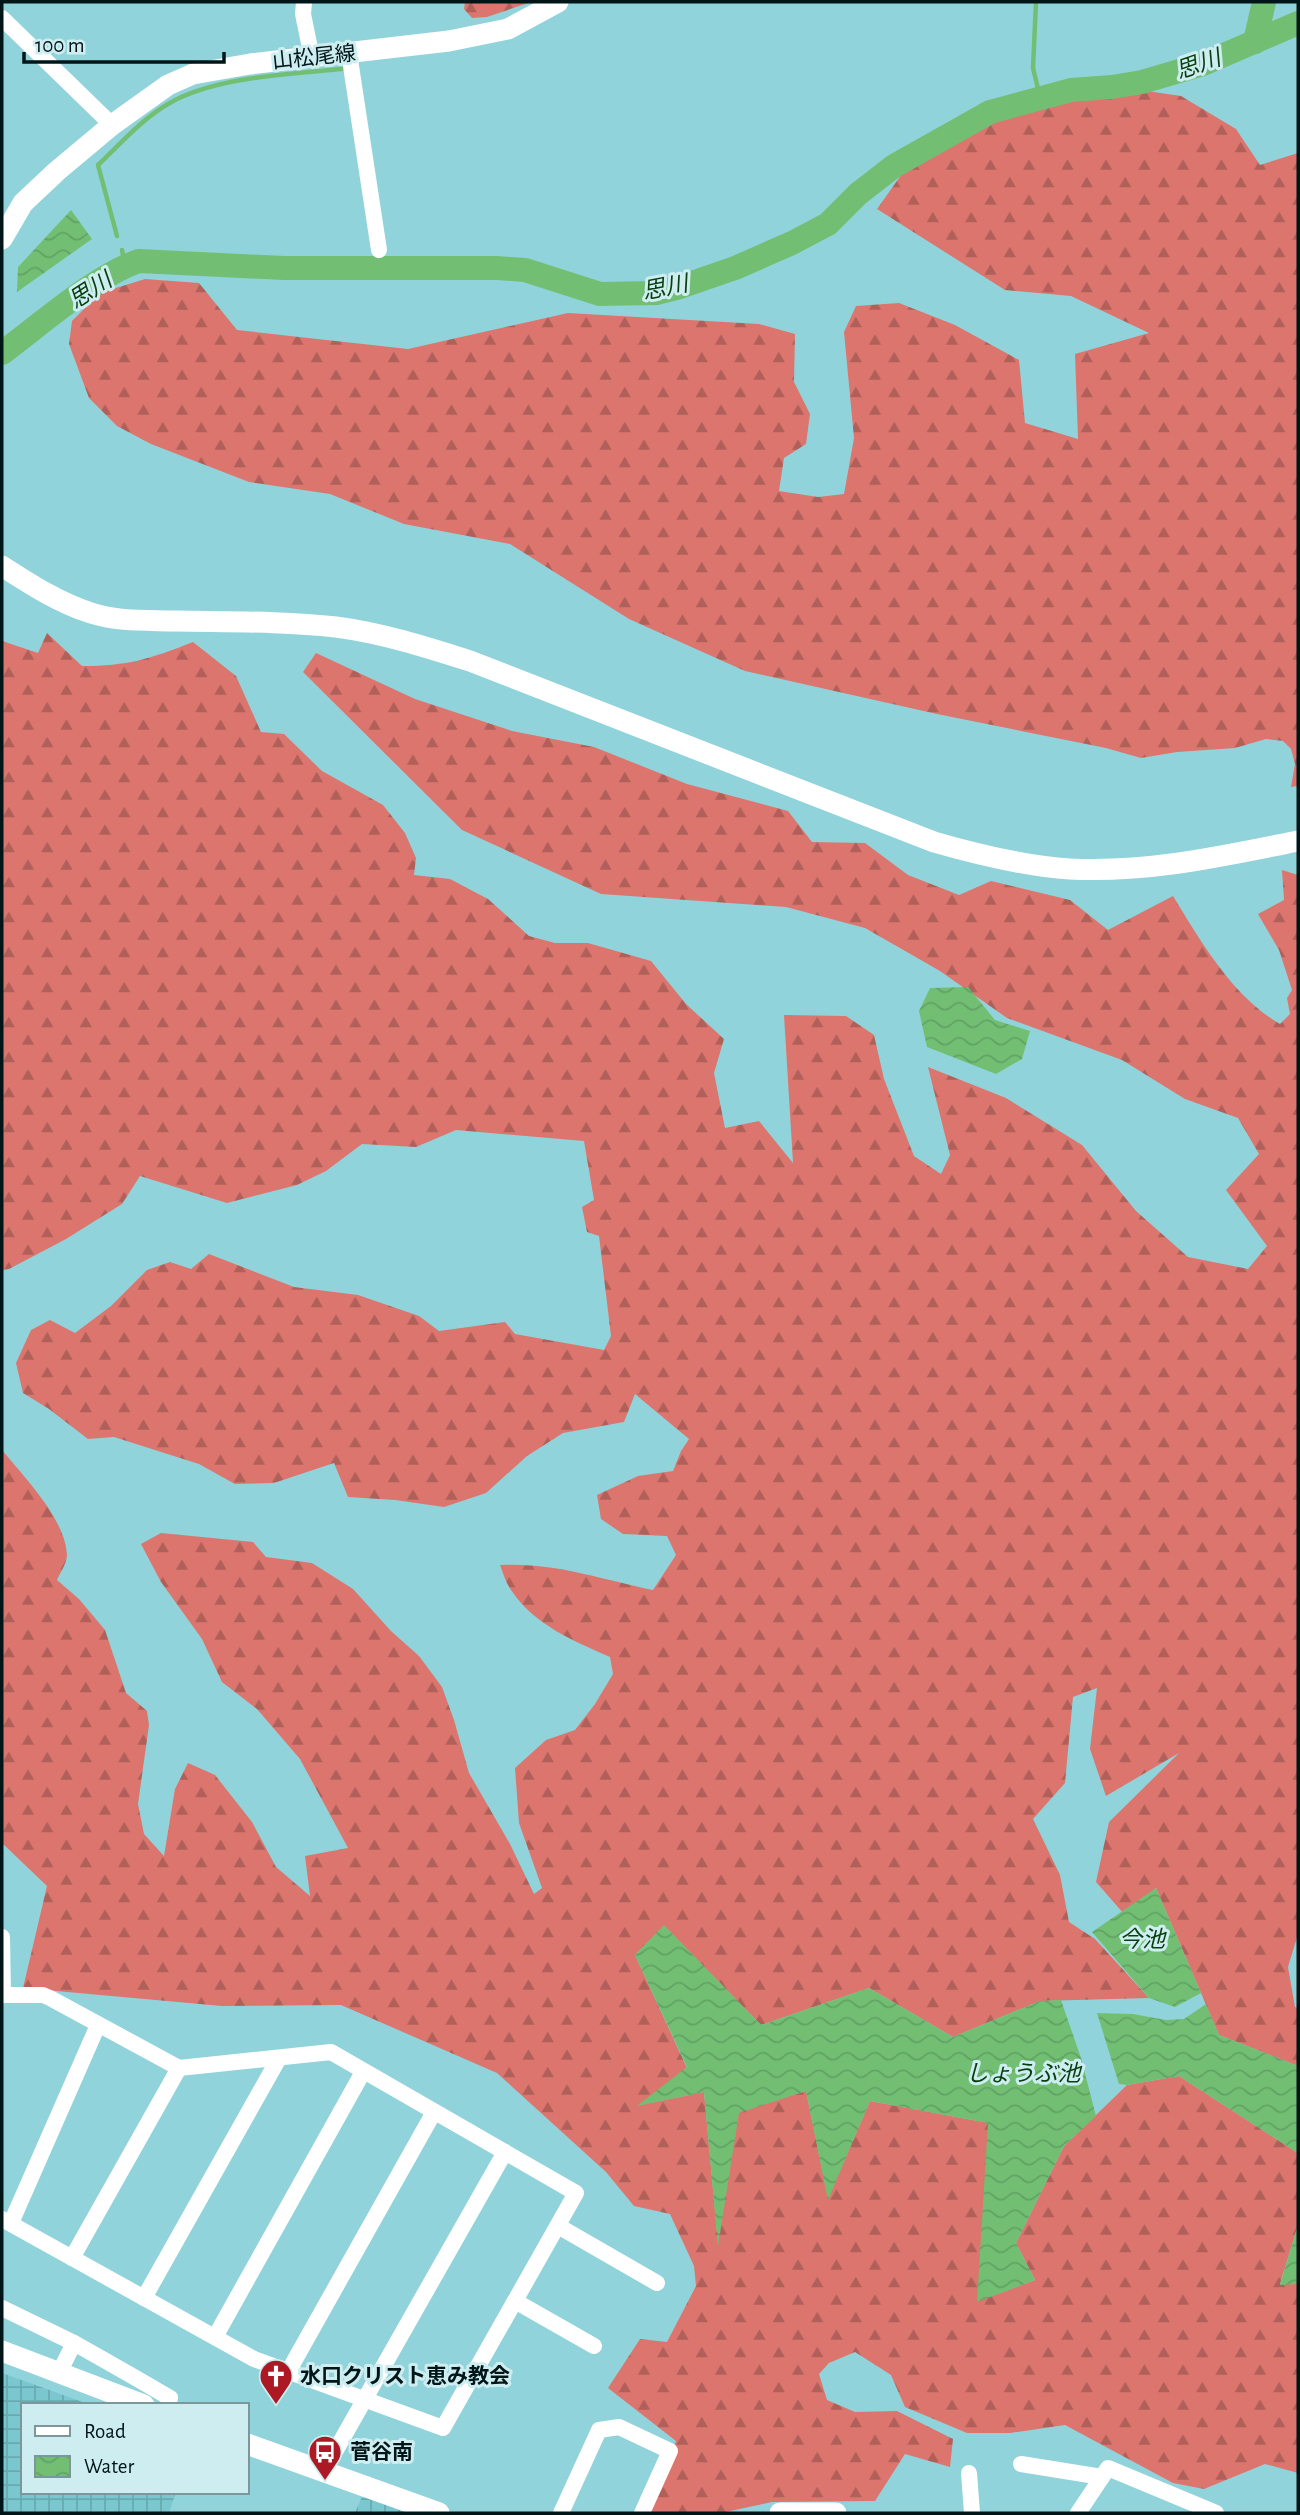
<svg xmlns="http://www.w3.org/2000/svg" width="1300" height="2515" font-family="'Alegreya Sans','Noto Sans JP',sans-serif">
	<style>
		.industrial { fill: url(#industrial-grid) }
		.forest { fill: url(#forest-firs) }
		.water { fill: url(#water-waves) }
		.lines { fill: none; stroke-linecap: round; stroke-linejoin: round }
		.stream { stroke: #72bf74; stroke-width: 4.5 }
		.river { stroke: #72bf74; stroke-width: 24 }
		.street { stroke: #fff; stroke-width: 16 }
		.secondary { stroke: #fff; stroke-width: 21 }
		.labels { text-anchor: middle; stroke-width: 6; stroke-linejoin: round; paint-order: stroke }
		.street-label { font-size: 21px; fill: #001518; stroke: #cdedf0 }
		.poi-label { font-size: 21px; font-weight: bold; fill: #001518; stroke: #cdedf0; text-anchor: start }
		.water-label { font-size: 23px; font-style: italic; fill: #073f0e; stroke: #cdedf0 }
	</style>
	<defs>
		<pattern id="industrial-grid" width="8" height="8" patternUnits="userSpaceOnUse" patternTransform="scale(1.75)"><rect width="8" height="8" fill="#7bc7cf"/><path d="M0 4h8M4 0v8" fill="none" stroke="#69aab1"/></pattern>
		<pattern id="forest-firs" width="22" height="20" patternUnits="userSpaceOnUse" patternTransform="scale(1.75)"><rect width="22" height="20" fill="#dc756e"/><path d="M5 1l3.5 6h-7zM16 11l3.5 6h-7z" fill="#b05f59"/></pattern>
		<pattern id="water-waves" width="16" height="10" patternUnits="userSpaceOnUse" patternTransform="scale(1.75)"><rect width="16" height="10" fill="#72bf74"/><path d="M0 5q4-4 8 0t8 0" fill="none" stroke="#61a364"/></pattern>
	</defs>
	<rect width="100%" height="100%" fill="#91d3da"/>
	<!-- industrial -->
	<g class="industrial">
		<path d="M2,2373L91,2405H23V2492H176L169,2513H2Z"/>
		<path d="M363,2494L415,2513H355Z"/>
	</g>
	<!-- forest -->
	<g class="forest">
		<path d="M465,2H531L487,17L472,18L464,9Z"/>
		<path d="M1092,83L1181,96L1236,129L1260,165L1298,153V786L1291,787L1295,764L1291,749L1283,741L1266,739L1235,748L1177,752L1141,758L1106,748L937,714L745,671L629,619L510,544L404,524L330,494L249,482L151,444L117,426L89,398L69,344L72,321L100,293L145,279L199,283L237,330L408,349L568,313L759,324L795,334L794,382L810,414L806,444L784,458L779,491L818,497L844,494L854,438L844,332L856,306L899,303L955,325L1019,360L1025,423L1078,439L1075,354L1149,333L1071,296L1005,290L877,209L931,133L986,101Z"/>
		<path d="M47,633L82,666C128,666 150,659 193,642L236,676L261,732L284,734L322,771L383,805L405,833L416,858L414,875L450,879L488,899L529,936L555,943H588L651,961L686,1004L724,1039L714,1073L725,1128L759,1121L793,1163L784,1015L846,1016L874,1035L884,1079L914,1156L941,1174L950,1155L928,1067L1006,1098L1082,1145L1136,1211L1188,1257L1248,1269L1267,1246L1226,1190L1259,1154L1238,1118L1185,1099L1122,1060L1007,1018L940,971L865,928L786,907L601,894L462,830L303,672L316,653L415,699L512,731L594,747L687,784L788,811L812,842L865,843L908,875L959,895L991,881L1070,900L1108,930L1173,896C1201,942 1233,997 1280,1024L1290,1014L1287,998L1292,990L1279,950L1258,914L1284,900L1282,870L1298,875V1934L1288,1967L1295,2007L1298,2008V2066L1219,2035L1156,1888L1124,1914L1096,1882L1109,1822L1179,1753L1106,1796L1090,1749L1097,1688L1073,1697L1065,1783L1033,1819L1060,1875L1069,1922L1095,1939L1149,1998L1040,2001L953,2037L869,1988L761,2025L664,1926L635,1955L687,2068L639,2105L704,2092L718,2242L738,2112L806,2091L828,2198L870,2101L989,2123L978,2301L1035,2280L1016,2243L1064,2146L1127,2085L1179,2076L1298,2153V2225L1280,2284H1298V2473L1265,2464L1204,2489L1173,2483L1065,2425L1010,2433H967L905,2407L891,2375L855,2352L829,2363L819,2374L827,2400L855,2412L897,2411L953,2439L950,2467L905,2454L875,2501L772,2502L721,2513H647L676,2441L608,2388L640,2339L667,2342L696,2286L694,2266L670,2214L634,2206L606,2172L497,2073L341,2005L222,2006L23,1988L47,1886L2,1843V1450C24,1477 65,1518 67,1555C67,1563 60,1573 57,1580L79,1599L105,1630L126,1693L147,1711L149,1725L138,1804L144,1834L164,1856L175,1789L188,1763L215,1775L252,1822L276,1867L310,1896L305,1856L348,1848L300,1759L257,1709L222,1682L202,1639L161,1582L141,1544L161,1533L253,1542L266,1557L312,1563L353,1589L391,1631L419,1656L442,1687L454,1720L469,1773L510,1844L534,1894L542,1888L519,1823L515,1768L546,1740L575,1730L595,1704L613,1674L610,1657C574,1641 534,1625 511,1590C506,1583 503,1573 500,1565C553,1562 601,1579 653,1590L676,1555L667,1536L623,1534L601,1519L597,1495L638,1476L673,1471L681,1451L689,1439L635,1394L624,1422L563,1433L527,1456L486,1493L444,1507L395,1500L348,1497L334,1463L274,1483L235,1484L199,1464L114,1437L88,1439L49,1409L23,1393L16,1363L31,1330L50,1320L75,1333L111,1306L147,1270L170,1262L191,1269L209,1254L294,1287L358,1295L419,1316L439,1331L505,1322L515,1334L604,1350L611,1336L599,1236L587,1232L582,1207L594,1200L584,1141L456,1130L416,1147L362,1144L326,1171L297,1185L227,1203L140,1176L122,1204L66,1239L9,1269L2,1270V641L38,653Z"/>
	</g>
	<!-- water -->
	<g class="water">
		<path d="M71,210L92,239L17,292L18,267Z"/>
		<path d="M968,987L995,1020L1030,1031L1022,1059L996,1074L927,1047L919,1011L930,988Z"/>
		<path d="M1156,1888L1201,1993L1175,2007L1149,1998L1092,1932Z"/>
		<path d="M664,1925L761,2025L869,1988L953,2037L1040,2001L1061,2000L1081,2058L1096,2116L1064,2146L1016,2243L1035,2280L977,2302L988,2123L870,2101L828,2200L806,2091L739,2113L718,2246L704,2092L637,2106L687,2067L635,1955Z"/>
		<path d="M1206,2004L1219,2035L1298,2066V2153L1179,2076L1127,2085L1119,2084L1097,2013L1133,2014L1166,2020L1184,2019Z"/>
		<path d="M1298,2225V2284L1280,2285Z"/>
	</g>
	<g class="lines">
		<!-- stream -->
		<g class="stream">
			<path d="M1036,2L1033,68L1040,97"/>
			<path d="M117,236L98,165C120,144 142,119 168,104C213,77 290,74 342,69"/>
			<path d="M122,250L125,266"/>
		</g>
		<!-- river -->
		<g class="river">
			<path d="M1255,42L1264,2"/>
			<path d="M2,353C40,325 96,275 139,261L284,268H497L525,270L600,294L656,293L680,287L735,268L792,243L828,224L858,194L894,166L990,112L1071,90L1112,87L1142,82L1203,64L1298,23"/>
		</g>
		<!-- street -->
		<g class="street">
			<path d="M304,2L303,14L312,58"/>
			<path d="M2,18L112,125"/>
			<path d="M349,53L379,250"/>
			<path d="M2,1937L3,1995"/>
			<path d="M2,1995H43L50,1998L179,2068L331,2052L576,2193L443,2428L254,2359L2,2219"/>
			<path d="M11,2223L98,2025"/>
			<path d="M558,2226L657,2283"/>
			<path d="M72,2258L179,2068"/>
			<path d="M144,2298L279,2058"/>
			<path d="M515,2301L594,2346"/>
			<path d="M2,2308L74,2343L59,2373"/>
			<path d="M215,2337L363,2072"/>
			<path d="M74,2343C106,2361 138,2379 170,2398L168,2405"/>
			<path d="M288,2372L434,2112"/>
			<path d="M1021,2464L1102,2477"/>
			<path d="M324,2471L505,2152"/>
			<path d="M969,2473L972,2513"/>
			<path d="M561,2513L599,2430L619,2427L670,2451L642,2513"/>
			<path d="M1078,2513L1108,2468L1216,2513"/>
		</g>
		<!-- secondary -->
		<g class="secondary">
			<path d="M2,239L23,203L57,171L112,125L168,85L193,74L250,64L449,41L508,29L558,2"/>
			<path d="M2,566C30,584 59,603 91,613C119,622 147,620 176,621C229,622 283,621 336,627C382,633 426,647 470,661L934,842C979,855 1024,866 1070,869C1148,873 1223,856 1298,841"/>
			<path d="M2,2351L144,2405"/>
			<path d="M247,2444L439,2513"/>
			<path d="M780,2513H836"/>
		</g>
	</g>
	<!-- icons -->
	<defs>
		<symbol id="church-pin" viewBox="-11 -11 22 30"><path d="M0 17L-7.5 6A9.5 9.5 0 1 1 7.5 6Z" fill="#ac1823" stroke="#cdedf0"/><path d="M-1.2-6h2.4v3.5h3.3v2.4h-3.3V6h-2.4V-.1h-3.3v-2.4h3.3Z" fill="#fff"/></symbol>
		<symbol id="bus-pin" viewBox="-11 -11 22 30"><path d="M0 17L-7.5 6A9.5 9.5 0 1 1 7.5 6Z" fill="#ac1823" stroke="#cdedf0"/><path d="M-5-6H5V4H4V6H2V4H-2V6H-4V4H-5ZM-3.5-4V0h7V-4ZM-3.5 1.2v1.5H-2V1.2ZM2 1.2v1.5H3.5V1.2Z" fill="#fff"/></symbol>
	</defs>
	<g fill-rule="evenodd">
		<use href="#church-pin" x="257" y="2357" width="38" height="52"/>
		<use href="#bus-pin" x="306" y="2433" width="38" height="52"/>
	</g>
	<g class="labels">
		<!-- street labels -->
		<g class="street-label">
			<text transform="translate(314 57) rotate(-6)" y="7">山松尾線</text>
		</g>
		<!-- poi labels -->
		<g class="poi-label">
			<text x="300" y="2383">水口クリスト恵み教会</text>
			<text x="350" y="2459">菅谷南</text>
		</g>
		<!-- water labels -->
		<g class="water-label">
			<text transform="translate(1198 64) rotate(-19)" y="8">思川</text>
			<text transform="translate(665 287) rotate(-11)" y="8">思川</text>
			<text transform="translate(90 290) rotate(-33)" y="8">思川</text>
			<text x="1142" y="1947">今池</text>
			<text x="1023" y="2081">しょうぶ池</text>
		</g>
	</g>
	<!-- border -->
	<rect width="1300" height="2515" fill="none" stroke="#001518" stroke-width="7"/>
	<!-- legend -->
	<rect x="21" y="2403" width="228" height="91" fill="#cdedf0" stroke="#7b979a" stroke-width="2"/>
	<rect x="35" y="2426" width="35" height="10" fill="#ffffff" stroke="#7b979a" stroke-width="2"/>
	<text x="84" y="2438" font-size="21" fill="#001518">Road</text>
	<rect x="35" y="2456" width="35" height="21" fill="url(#water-waves)" stroke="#7b979a" stroke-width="2"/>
	<text x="84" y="2473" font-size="21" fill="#001518">Water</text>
	<!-- scale -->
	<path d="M24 52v10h200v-10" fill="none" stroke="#001518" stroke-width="3.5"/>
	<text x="35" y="52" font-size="21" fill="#001518" stroke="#cdedf0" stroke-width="5" paint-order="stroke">100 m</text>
</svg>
